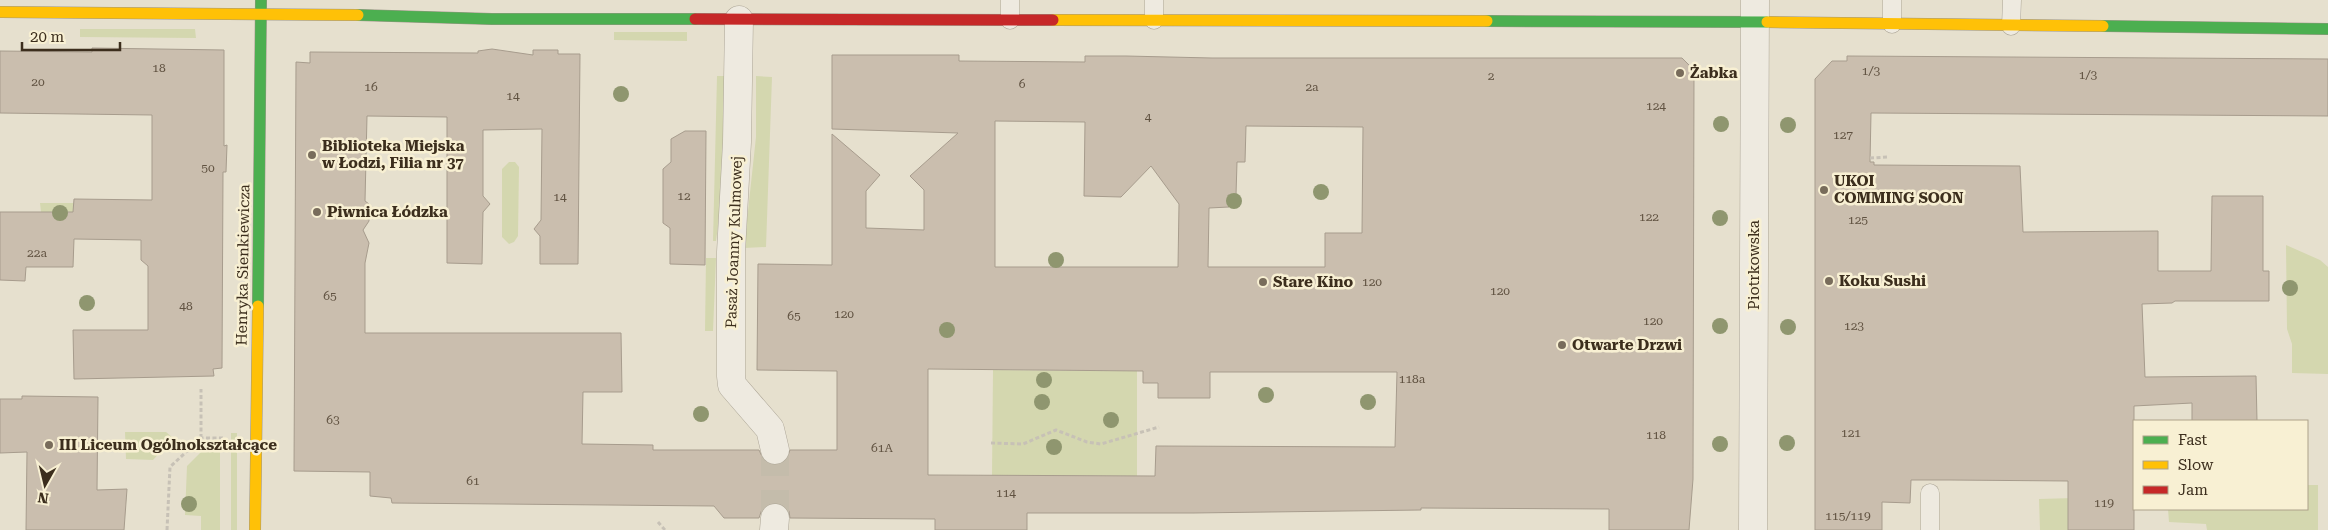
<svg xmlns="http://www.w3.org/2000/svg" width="2328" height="530" font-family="'Roboto Serif',serif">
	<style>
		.green { fill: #d4d7af }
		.building { fill: #cabeae; stroke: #a79c8d; fill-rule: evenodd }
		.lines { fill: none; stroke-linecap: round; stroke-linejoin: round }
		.street-tunnel { stroke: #c4bcab; stroke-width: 28; stroke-dasharray: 28 14; stroke-linecap: butt }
		.lane-casing { stroke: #aca596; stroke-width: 19 }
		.street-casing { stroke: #aca596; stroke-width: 29 }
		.fast-casing { stroke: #9b9486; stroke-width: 12 }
		.slow-casing { stroke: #9b9486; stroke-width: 12 }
		.jam-casing { stroke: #9b9486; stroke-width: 12 }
		.path { stroke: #c7c1b6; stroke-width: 3; stroke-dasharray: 4 2.5; stroke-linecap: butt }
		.lane { stroke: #eeeae0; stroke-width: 18 }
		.street { stroke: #eeeae0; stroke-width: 28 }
		.fast { stroke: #4caf50; stroke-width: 11 }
		.slow { stroke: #ffc107; stroke-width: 11 }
		.jam { stroke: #c62828; stroke-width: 11 }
		.tree { fill: #8f966f }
		.poi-dot { fill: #786c5b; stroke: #f8f0d3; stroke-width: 2 }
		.labels { text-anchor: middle; stroke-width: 5; stroke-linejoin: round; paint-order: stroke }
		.number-label { font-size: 12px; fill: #605241 }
		.poi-label { font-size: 15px; font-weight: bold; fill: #3c2e1d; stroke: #f8f0d3; text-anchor: start }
		.street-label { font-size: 15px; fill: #3c2e1d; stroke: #f8f0d3 }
	</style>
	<rect width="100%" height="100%" fill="#e6e0ce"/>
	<!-- green -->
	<g class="green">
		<path d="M80,29H195L196,38L80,37Z"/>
		<path d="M614,32H687V41L614,40Z"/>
		<path d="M717,76H725C725,132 724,186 716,241H713Z"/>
		<path d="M756,76L772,77L766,247L744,248L756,137Z"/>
		<path d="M509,162H515L519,167L518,236L514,242L509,244L502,237V169Z"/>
		<path d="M40,203H74V234L41,212Z"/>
		<path d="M2286,245L2320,260L2328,267V374L2292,373V344L2287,329Z"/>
		<path d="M706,258H716L713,331H705Z"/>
		<path d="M993,370L1137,371V476L992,475Z"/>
		<path d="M125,432H166L173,438L153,460L126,459Z"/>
		<rect x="231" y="433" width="6" height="97"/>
		<path d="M207,446L220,447V530H201V516L185,515L187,466Z"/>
		<path d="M2307,485H2318V530H2207L2206,524L2169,522L2168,509H2307Z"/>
		<path d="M2074,498L2068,508V530H2040L2039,499Z"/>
	</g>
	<!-- building -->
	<g class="building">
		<path d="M92,48L224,50V146L227,145L226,172H223L222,368L213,369L214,376L74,379L73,330H148V266L141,260V240L74,239L73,267H26L25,281L0,280V212H73L74,199L152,200V115L0,113V51L92,52Z"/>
		<path d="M492,49L533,55V50H558V54H580L578,264H540V236L534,229L541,220L542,129L483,130V196L490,204L483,212L482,264L447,263V117L367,116L365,201L369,204V221L363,230L369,243L365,263V333H621L622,392H583L582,444L653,445V450H759L764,461L770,465H778L786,461L790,450H837V371L757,370L758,264L832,265V134L880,175L866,191V228L924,230V190L910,176L958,133L832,129V55H959V61L1085,62V56H1126L1212,58H1682L1694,70L1693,479L1689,530H1609V509L1421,508V510L1193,513H1027V530H935V519L790,518L789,511L784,505L776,502L769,504L762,509L759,518H724L714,506L392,503L391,498L370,496V472L294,471L296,62L310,63V52L478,53V51ZM995,121L1085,122L1084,196L1121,197L1151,166L1179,204L1178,267H995ZM1246,126L1363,127L1362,233H1325V267H1208L1209,208L1229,207L1228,195H1236L1237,162H1245ZM928,369L1143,371V383H1158V398H1210V372H1397L1395,447L1156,446L1155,476L928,475Z"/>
		<path d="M1847,56L2328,59V116L1871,113L1870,162H1874V165L2020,166L2023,232L2158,231V271H2211L2212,196H2263V271H2269V301H2175L2172,303L2142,304L2145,377L2256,376L2257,421H2192V403L2134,406V530H2068V481L1950,480H1911L1910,503L1882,502V530H1815V79L1832,61H1847Z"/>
		<path d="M685,131H706L705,265L670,264V228L663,223V169L671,162V139Z"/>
		<path d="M22,396L98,397L97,490L127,489L124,530H26L27,452L0,453V399H22Z"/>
	</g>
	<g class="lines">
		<!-- street-tunnel -->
		<path class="street-tunnel" d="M775,518V450"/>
		<defs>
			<g id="lane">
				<path d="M1892,0V24"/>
				<path d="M1010,20V0"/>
				<path d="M1154,20V0"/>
				<path d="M2011,26L2012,0"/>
				<path d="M1930,530V493"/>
			</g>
			<g id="street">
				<path d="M739,20L737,142L731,252V376L732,385L770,429L775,450"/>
				<path d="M774,530L775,518"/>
				<path d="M1753,530L1755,0"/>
			</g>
			<g id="fast">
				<path d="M358,15L492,19H695"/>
				<path d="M1487,21L1767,22"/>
				<path d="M2103,26L2328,29"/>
				<path d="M258,306L261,0"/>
			</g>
			<g id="slow">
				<path d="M0,12L358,15"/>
				<path d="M1053,20L1487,21"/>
				<path d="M1767,22L2103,26"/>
				<path d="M255,530L258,306"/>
			</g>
			<path id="jam" d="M695,19L1053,20"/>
		</defs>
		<!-- lane casing -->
		<use href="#lane" class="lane-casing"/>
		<!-- street casing -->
		<use href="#street" class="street-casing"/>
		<!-- fast casing -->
		<use href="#fast" class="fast-casing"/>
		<!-- slow casing -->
		<use href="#slow" class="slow-casing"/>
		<!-- jam casing -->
		<use href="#jam" class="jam-casing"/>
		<!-- path -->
		<g class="path">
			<path d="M1870,158L1889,157"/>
			<path d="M201,438V389"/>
			<path d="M991,443L1023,444L1056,430L1087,442L1101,444L1159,427"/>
			<path d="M658,522L665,530"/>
			<path d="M167,530L170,467L201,438H225"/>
		</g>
		<!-- lane -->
		<use href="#lane" class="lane"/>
		<!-- street -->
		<use href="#street" class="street"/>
		<!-- fast -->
		<use href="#fast" class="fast"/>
		<!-- slow -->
		<use href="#slow" class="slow"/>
		<!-- jam -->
		<use href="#jam" class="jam"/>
	</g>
	<!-- trees -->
	<g class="tree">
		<circle cx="621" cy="94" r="8"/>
		<circle cx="1721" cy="124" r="8"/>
		<circle cx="1788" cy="125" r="8"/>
		<circle cx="1321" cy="192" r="8"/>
		<circle cx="1234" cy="201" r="8"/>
		<circle cx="60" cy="213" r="8"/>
		<circle cx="1720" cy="218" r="8"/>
		<circle cx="1056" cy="260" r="8"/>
		<circle cx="2290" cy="288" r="8"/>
		<circle cx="87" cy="303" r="8"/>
		<circle cx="1720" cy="326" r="8"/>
		<circle cx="1788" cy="327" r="8"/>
		<circle cx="947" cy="330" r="8"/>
		<circle cx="1044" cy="380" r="8"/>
		<circle cx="1266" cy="395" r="8"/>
		<circle cx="1042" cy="402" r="8"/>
		<circle cx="1368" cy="402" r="8"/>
		<circle cx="701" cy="414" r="8"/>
		<circle cx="1111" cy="420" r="8"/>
		<circle cx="1787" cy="443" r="8"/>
		<circle cx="1720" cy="444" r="8"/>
		<circle cx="1054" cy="447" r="8"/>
		<circle cx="189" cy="504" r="8"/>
	</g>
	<!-- markers -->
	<g class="poi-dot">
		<circle cx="1680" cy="73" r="5"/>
		<circle cx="312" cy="155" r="5"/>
		<circle cx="1824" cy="190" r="5"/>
		<circle cx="317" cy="212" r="5"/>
		<circle cx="1829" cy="281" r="5"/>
		<circle cx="1263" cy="282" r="5"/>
		<circle cx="1562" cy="345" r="5"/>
		<circle cx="49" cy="445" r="5"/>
	</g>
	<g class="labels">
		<!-- number labels -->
		<g class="number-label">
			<text x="159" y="72">18</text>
			<text x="1871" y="75">1/3</text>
			<text x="2088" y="79">1/3</text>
			<text x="1491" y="80">2</text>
			<text x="38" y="86">20</text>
			<text x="1022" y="88">6</text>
			<text x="371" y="91">16</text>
			<text x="1312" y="91">2a</text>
			<text x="513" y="100">14</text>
			<text x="1656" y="110">124</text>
			<text x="1148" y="121">4</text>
			<text x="1843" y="139">127</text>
			<text x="208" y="172">50</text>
			<text x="684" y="200">12</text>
			<text x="560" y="201">14</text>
			<text x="1649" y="221">122</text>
			<text x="1858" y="224">125</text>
			<text x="37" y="257">22a</text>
			<text x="1372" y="286">120</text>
			<text x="1500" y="295">120</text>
			<text x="330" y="300">65</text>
			<text x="186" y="310">48</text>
			<text x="844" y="318">120</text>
			<text x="794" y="320">65</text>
			<text x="1653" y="325">120</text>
			<text x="1854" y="330">123</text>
			<text x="1412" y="383">118a</text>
			<text x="333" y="424">63</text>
			<text x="1851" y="437">121</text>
			<text x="1656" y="439">118</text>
			<text x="882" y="452">61A</text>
			<text x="473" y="485">61</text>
			<text x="1006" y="497">114</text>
			<text x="2104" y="507">119</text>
			<text x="1848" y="520">115/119</text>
		</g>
		<!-- poi labels -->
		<g class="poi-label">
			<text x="1690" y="78">Żabka</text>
			<text x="322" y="151">Biblioteka Miejska<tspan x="322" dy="17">w Łodzi, Filia nr 37</tspan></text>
			<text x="1834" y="186">UKOI<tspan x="1834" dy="17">COMMING SOON</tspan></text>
			<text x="327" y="217">Piwnica Łódzka</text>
			<text x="1839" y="286">Koku Sushi</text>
			<text x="1273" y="287">Stare Kino</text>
			<text x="1572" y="350">Otwarte Drzwi</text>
			<text x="59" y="450">III Liceum Ogólnokształcące</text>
		</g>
		<!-- street labels -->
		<g class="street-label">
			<text transform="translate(734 242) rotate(-88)" y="5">Pasaż Joanny Kulmowej</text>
			<text transform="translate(243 265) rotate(-89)" y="5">Henryka Sienkiewicza</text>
			<text transform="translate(1754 265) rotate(-90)" y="5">Piotrkowska</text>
		</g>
	</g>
	<!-- legend -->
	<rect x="2133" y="420" width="175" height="90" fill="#f8f0d3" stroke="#ada28a"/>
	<rect x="2143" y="436" width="25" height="8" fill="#4caf50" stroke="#ada28a"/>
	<text x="2178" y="445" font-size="15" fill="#3c2e1d">Fast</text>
	<rect x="2143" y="461" width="25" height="8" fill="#ffc107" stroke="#ada28a"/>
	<text x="2178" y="470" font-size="15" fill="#3c2e1d">Slow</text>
	<rect x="2143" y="486" width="25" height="8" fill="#c62828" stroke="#ada28a"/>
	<text x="2178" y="495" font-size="15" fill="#3c2e1d">Jam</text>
	<!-- north arrow -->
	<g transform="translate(45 485) rotate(188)" stroke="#f8f0d3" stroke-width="4" paint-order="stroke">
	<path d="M0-4L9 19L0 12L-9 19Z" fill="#3c2e1d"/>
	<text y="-8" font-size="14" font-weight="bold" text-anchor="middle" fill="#3c2e1d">N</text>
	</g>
	<!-- scale -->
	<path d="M22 42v8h98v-8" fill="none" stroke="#3c2e1d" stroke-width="2.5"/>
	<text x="30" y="42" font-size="15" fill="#3c2e1d" stroke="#f8f0d3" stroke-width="4" paint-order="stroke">20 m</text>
</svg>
